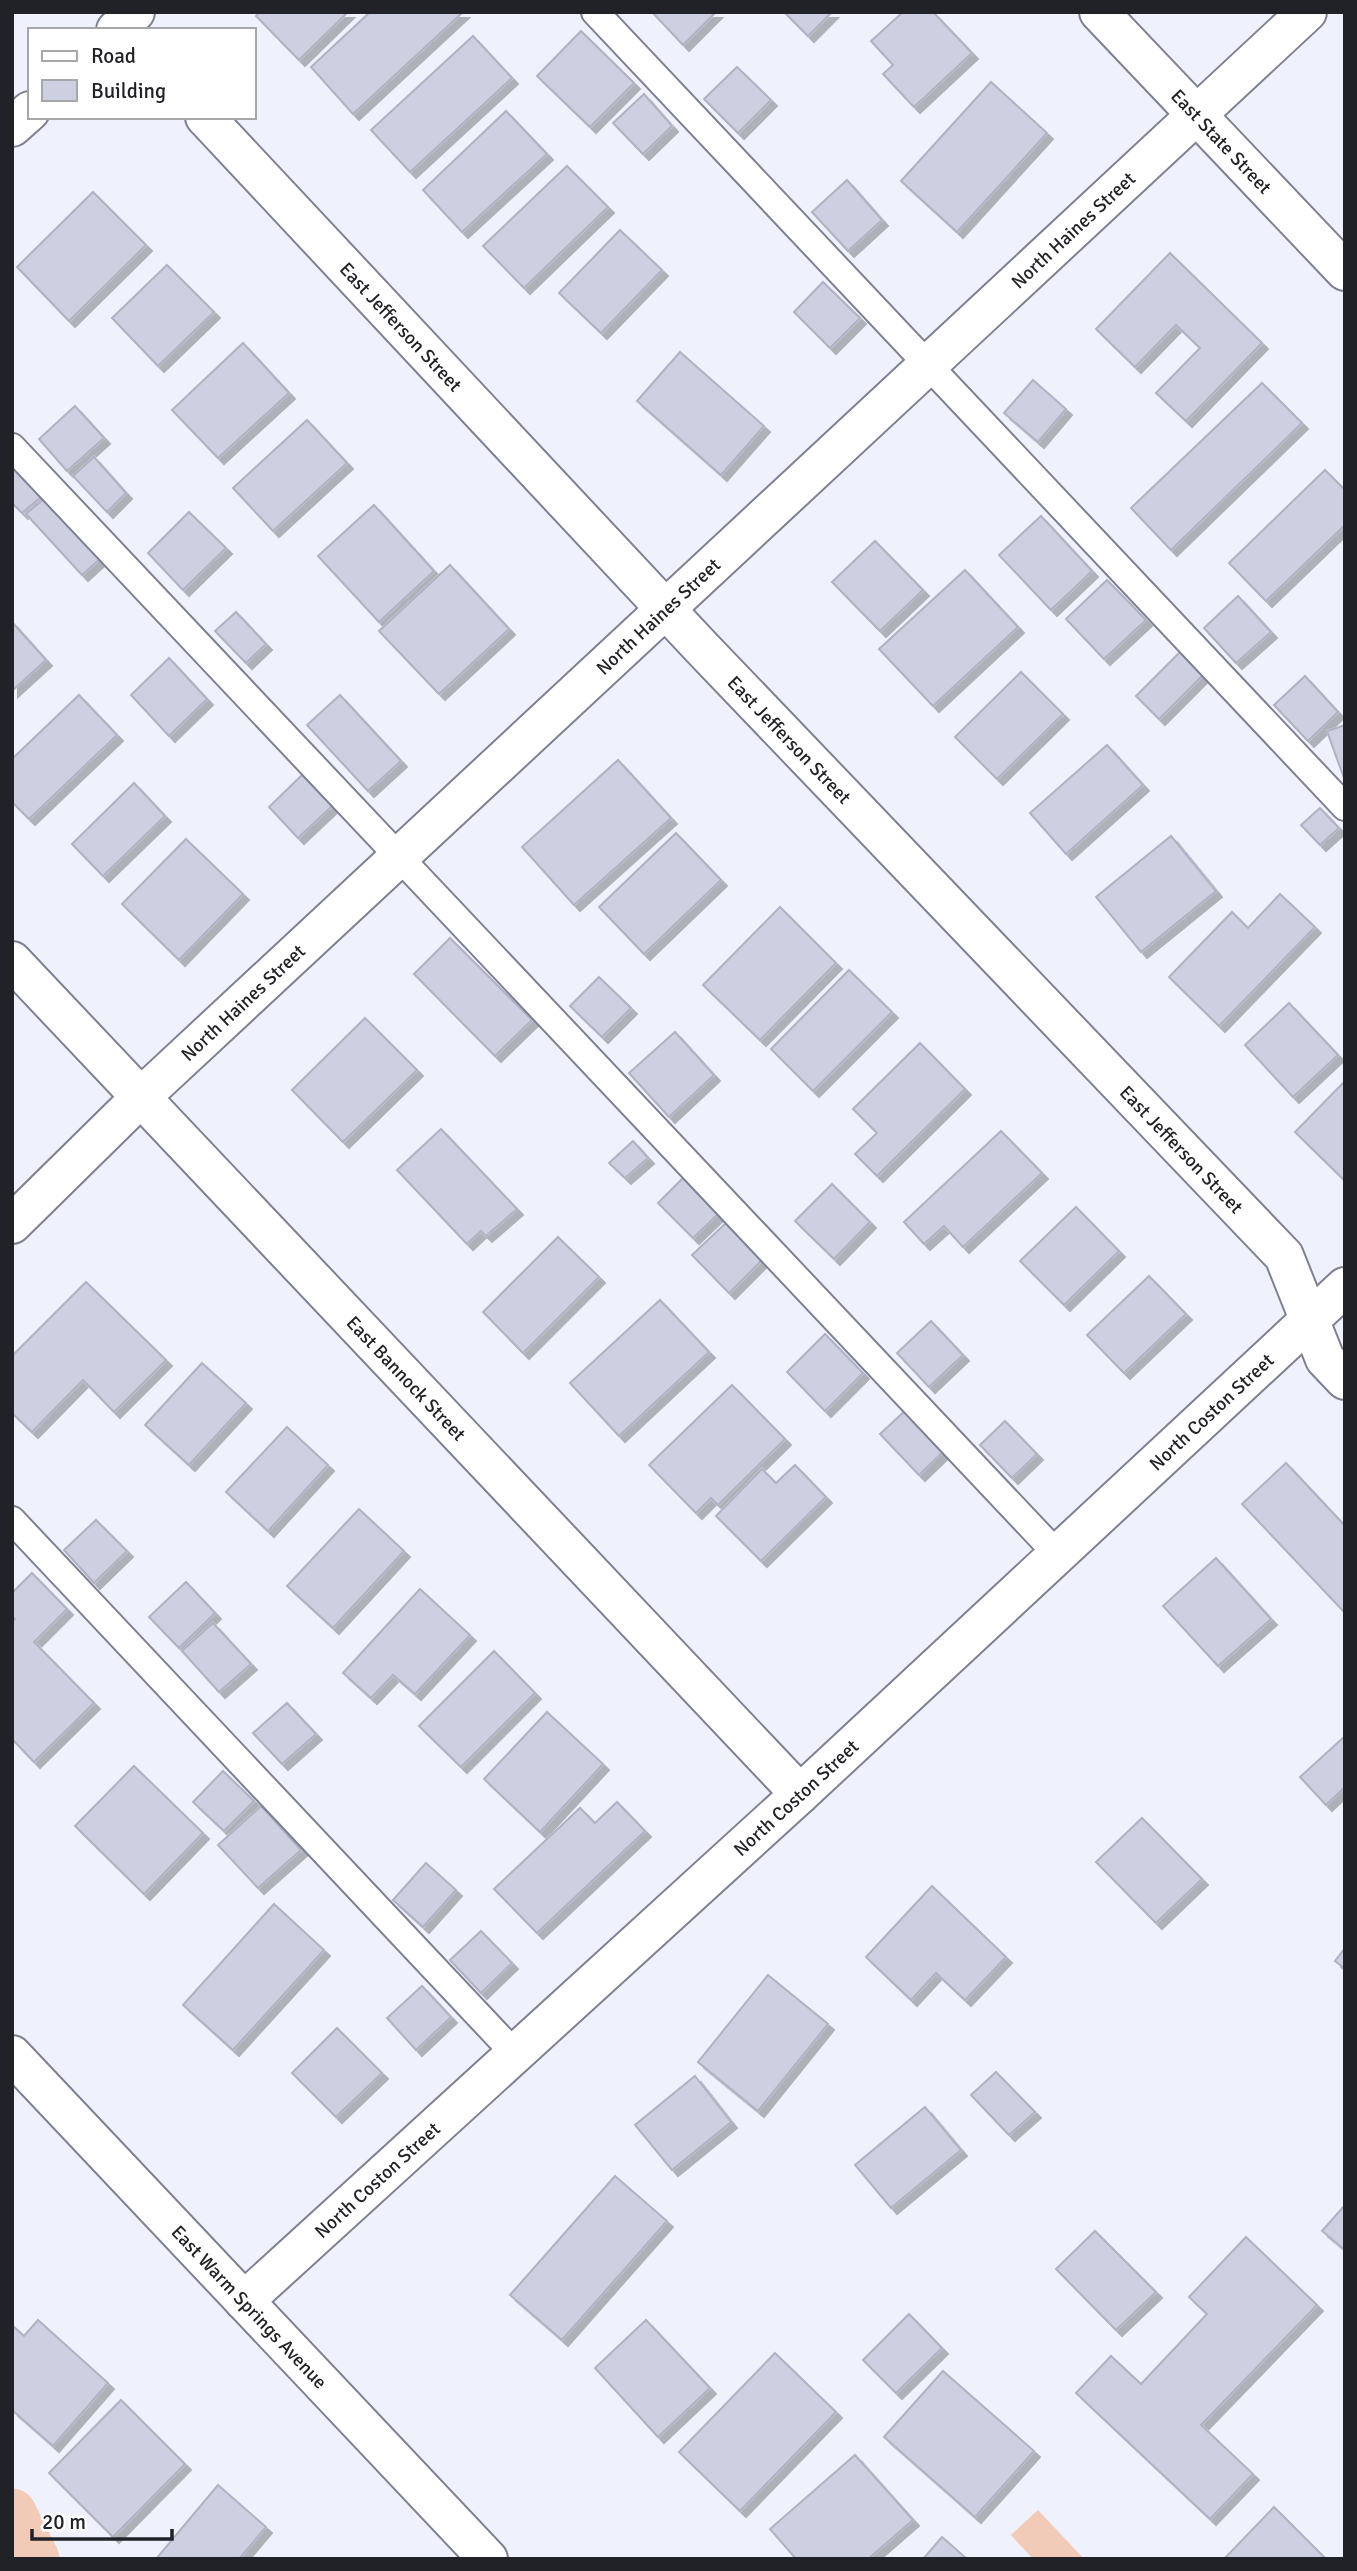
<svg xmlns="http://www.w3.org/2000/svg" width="1357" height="2571" font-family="Signika,sans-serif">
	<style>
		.water { fill: #f2cab8 }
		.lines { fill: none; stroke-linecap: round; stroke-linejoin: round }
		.canal { stroke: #f2cab8; stroke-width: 49 }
		.building { fill: #cdd0e1; stroke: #b0b2c4; stroke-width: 2; filter: url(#shadow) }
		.lane-casing { stroke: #7f8192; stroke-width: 30 }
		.street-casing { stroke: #7f8192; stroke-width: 42 }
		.secondary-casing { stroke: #7f8192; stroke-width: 42 }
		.lane { stroke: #fff; stroke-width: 26 }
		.street { stroke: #fff; stroke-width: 38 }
		.secondary { stroke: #fff; stroke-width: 38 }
		.labels { text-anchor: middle; stroke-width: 5; stroke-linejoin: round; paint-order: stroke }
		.street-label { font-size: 19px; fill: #212228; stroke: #fff }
	</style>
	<defs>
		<filter id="shadow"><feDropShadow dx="6" dy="6" stdDeviation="0" flood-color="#0004"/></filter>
	</defs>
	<rect width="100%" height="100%" fill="#eff1fc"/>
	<!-- water -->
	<path class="water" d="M1038,2510L1084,2559H1033L1011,2535Z"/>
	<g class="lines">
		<!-- canal -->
		<path class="canal" d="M12,2513L35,2559"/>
	</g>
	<!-- building -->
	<g class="building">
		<path d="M260,12H348L299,60L256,16Z"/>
		<path d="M370,12H463L353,114L311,67Z"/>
		<path d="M652,12H716L683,45Z"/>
		<path d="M784,12H832L808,36Z"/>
		<path d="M903,12H933L972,53L914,107L883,74L893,65L871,41Z"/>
		<path d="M581,31L634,83L590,127L537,76Z"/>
		<path d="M473,36L512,78L410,172L371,130Z"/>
		<path d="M737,67L771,100L738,133L704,99Z"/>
		<path d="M991,82L1047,133L957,232L901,181Z"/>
		<path d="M644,94L672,126L643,154L613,123Z"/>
		<path d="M506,111L547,154L462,232L423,190Z"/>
		<path d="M567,166L608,207L524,288L483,246Z"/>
		<path d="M847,180L882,220L848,251L812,212Z"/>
		<path d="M93,192L146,245L69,321L17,267Z"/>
		<path d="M620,230L662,270L601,333L559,293Z"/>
		<path d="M1170,253L1262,343L1186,421L1156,393L1200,348L1176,325L1135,367L1096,329Z"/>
		<path d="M167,265L214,312L158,366L112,318Z"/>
		<path d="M823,282L860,318L830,348L794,312Z"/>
		<path d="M243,343L289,393L218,458L172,410Z"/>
		<path d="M680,352L764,426L721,475L637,401Z"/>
		<path d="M1033,380L1066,409L1038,442L1004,413Z"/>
		<path d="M1262,383L1302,423L1171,550L1131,508Z"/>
		<path d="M75,406L104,438L67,471L39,439Z"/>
		<path d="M307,420L347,463L273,531L233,488Z"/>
		<path d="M94,457L126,493L107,512L73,476Z"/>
		<path d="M12,465L42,496L22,513L12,503Z"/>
		<path d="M1325,470L1345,490V525L1266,601L1229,563Z"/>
		<path d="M46,497L102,557L82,575L26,514Z"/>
		<path d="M374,505L434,571L379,622L318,556Z"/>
		<path d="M189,512L226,548L183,590L148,553Z"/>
		<path d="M1041,516L1092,571L1051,610L999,555Z"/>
		<path d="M875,541L923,590L880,631L832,582Z"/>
		<path d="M450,565L509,629L439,694L379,631Z"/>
		<path d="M965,570L1018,627L933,706L879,649Z"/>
		<path d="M1107,580L1146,620L1104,659L1066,619Z"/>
		<path d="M1238,596L1271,632L1236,663L1204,628Z"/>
		<path d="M236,612L266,644L246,663L215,631Z"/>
		<path d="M12,622L46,660L12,691Z"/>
		<path d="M1180,652L1203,675L1159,719L1136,696Z"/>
		<path d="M169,658L207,699L169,736L131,695Z"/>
		<path d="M1021,672L1063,714L997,779L955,737Z"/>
		<path d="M1305,676L1338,712L1308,741L1274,705Z"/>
		<path d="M79,695L117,735L29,819L12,802V759Z"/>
		<path d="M340,695L401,761L368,791L307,725Z"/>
		<path d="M1345,725V781L1327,731Z"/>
		<path d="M1107,745L1143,785L1066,854L1030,813Z"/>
		<path d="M618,760L671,818L574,905L522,847Z"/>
		<path d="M302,775L332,806L298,838L269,807Z"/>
		<path d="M134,783L165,816L103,876L72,844Z"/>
		<path d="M1320,808L1339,828L1320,845L1301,825Z"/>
		<path d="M676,833L721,880L644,954L599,907Z"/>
		<path d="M1171,836L1216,891L1141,952L1096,897Z"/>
		<path d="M186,839L243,894L179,960L122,904Z"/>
		<path d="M1280,894L1315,927L1219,1026L1169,977L1232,912L1248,928Z"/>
		<path d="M780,907L836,963L760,1040L703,985Z"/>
		<path d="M450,938L532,1020L495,1056L414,974Z"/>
		<path d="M849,970L892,1012L813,1091L771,1049Z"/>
		<path d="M599,977L631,1008L602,1037L570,1006Z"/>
		<path d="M1289,1003L1338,1055L1293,1097L1245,1045Z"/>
		<path d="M365,1018L417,1070L343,1142L292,1090Z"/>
		<path d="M675,1032L714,1075L669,1117L629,1073Z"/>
		<path d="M920,1043L965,1089L877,1176L855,1154L877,1133L853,1109Z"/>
		<path d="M1345,1081V1177L1343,1179L1295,1132Z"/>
		<path d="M441,1129L517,1209L486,1236L481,1231L467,1244L397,1170Z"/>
		<path d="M1001,1131L1042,1173L963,1247L944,1226L924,1244L904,1222Z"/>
		<path d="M633,1141L648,1158L625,1178L609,1163Z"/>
		<path d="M683,1178L718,1214L693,1238L658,1203Z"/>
		<path d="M832,1184L870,1222L834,1259L795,1221Z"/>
		<path d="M1076,1207L1119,1251L1064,1305L1020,1261Z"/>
		<path d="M727,1222L763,1259L729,1293L692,1255Z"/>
		<path d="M558,1237L599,1277L523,1353L483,1312Z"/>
		<path d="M1149,1276L1186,1314L1124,1373L1087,1335Z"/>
		<path d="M86,1282L166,1360L114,1412L83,1380L32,1432L12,1413V1356Z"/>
		<path d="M660,1300L709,1352L619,1436L570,1383Z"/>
		<path d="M931,1321L963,1355L929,1387L897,1353Z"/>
		<path d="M825,1334L863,1373L825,1411L787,1372Z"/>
		<path d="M202,1363L246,1403L189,1465L145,1425Z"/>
		<path d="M732,1385L785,1439L718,1505L711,1498L696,1513L649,1465Z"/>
		<path d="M908,1408L947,1448L919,1475L880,1434Z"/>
		<path d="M1005,1421L1037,1454L1012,1478L980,1445Z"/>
		<path d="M287,1427L328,1465L268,1531L226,1492Z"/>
		<path d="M1286,1463L1345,1526V1613L1242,1504Z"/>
		<path d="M795,1465L826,1497L761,1561L716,1516L762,1469L776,1483Z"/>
		<path d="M359,1509L404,1551L333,1628L287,1586Z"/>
		<path d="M96,1520L127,1551L94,1583L64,1550Z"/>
		<path d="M1216,1558L1271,1619L1218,1666L1163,1606Z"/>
		<path d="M32,1573L67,1609L34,1642L94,1703L34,1762L12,1739V1622L15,1619L12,1617V1593Z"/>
		<path d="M186,1582L215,1613L179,1648L149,1617Z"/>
		<path d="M420,1589L470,1635L415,1694L393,1675L371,1698L343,1673Z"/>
		<path d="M213,1623L251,1664L219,1692L182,1651Z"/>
		<path d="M494,1651L535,1693L461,1767L419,1726Z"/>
		<path d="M287,1703L316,1734L282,1764L253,1733Z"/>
		<path d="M547,1712L603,1764L540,1832L484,1779Z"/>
		<path d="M1345,1736V1787L1326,1805L1300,1777Z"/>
		<path d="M134,1766L203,1833L144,1894L75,1826Z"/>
		<path d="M223,1771L254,1801L224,1831L193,1802Z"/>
		<path d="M617,1802L645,1831L537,1933L494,1889L580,1808L595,1823Z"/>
		<path d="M261,1806L301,1850L258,1888L218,1845Z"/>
		<path d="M1142,1818L1202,1879L1156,1923L1096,1862Z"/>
		<path d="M426,1863L456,1890L423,1927L393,1900Z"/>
		<path d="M932,1886L1006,1957L965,2000L936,1973L911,2000L866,1957Z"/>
		<path d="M274,1904L324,1950L233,2050L183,2005Z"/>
		<path d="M481,1931L512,1963L481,1993L450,1960Z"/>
		<path d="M1345,1948V1969L1335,1961Z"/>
		<path d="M768,1975L828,2024L758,2111L698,2062Z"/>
		<path d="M422,1986L451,2017L416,2050L387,2018Z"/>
		<path d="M337,2028L382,2073L336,2117L292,2073Z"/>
		<path d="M996,2072L1035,2112L1009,2135L971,2095Z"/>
		<path d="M695,2076L731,2122L672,2170L635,2125Z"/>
		<path d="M925,2107L961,2150L891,2208L855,2165Z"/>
		<path d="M615,2176L667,2221L562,2340L510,2295Z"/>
		<path d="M1345,2205V2250L1322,2231Z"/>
		<path d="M1095,2231L1156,2292L1116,2330L1056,2269Z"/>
		<path d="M1246,2237L1317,2305L1201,2425L1253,2474L1210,2519L1076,2393L1111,2356L1141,2384L1207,2314L1189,2297Z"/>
		<path d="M909,2314L942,2348L896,2393L863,2360Z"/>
		<path d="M38,2320L108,2383L53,2446L12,2410V2325L24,2336Z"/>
		<path d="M646,2320L710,2388L658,2437L595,2368Z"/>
		<path d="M775,2353L836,2412L740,2511L679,2452Z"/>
		<path d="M943,2371L1034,2451L975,2517L884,2437Z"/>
		<path d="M121,2400L185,2464L113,2537L49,2473Z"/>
		<path d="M855,2455L913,2520L868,2559H796L770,2529Z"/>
		<path d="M218,2485L266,2527L239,2559H156Z"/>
		<path d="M1274,2507L1326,2559H1224Z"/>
		<path d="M942,2537L967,2559H923Z"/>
	</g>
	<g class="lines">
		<defs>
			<g id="lane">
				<path d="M595,12L1345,807"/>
				<path d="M12,447L1058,1555"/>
				<path d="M12,1520L515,2054"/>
			</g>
			<g id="street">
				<path id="s1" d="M1099,12L1345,271"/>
				<path d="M116,30L135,12"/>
				<path id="s2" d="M205,117L701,647L1284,1256L1325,1359L1345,1380"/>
				<path d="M12,127L30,111"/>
				<path id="s3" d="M12,961L800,1794"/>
				<path id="s4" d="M12,1224L141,1097L1307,12"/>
				<path id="s5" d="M244,2301L800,1794L1345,1287"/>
			</g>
			<g id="secondary">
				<path id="s6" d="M12,2055L488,2559"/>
			</g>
		</defs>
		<!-- lane casing -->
		<use href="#lane" class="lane-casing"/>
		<!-- street casing -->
		<use href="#street" class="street-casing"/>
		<!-- secondary casing -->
		<use href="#secondary" class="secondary-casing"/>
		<!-- lane -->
		<use href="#lane" class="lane"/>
		<!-- street -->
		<use href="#street" class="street"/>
		<!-- secondary -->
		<use href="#secondary" class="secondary"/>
	</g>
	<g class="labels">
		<!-- street labels -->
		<g class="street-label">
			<text dy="7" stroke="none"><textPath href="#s1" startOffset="178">East State Street</textPath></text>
			<text dy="7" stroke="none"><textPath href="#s4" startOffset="1454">North Haines Street</textPath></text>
			<text dy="7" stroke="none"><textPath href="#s2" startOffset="287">East Jefferson Street</textPath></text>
			<text dy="7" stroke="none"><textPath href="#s4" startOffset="887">North Haines Street</textPath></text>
			<text dy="7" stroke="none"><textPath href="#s2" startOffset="854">East Jefferson Street</textPath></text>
			<text dy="7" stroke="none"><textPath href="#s4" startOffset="320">North Haines Street</textPath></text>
			<text dy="7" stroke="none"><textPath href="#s2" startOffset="1421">East Jefferson Street</textPath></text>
			<text dy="7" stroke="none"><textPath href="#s3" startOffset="574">East Bannock Street</textPath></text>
			<text dy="7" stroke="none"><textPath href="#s5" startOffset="1314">North Coston Street</textPath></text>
			<text dy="7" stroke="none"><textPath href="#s5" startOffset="747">North Coston Street</textPath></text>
			<text dy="7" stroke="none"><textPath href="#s5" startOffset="180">North Coston Street</textPath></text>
			<text dy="7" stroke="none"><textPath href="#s6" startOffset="346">East Warm Springs Avenue</textPath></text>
		</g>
	</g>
	<!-- border -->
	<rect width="1357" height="2571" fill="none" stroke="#212228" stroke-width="28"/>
	<!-- legend -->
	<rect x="28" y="28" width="228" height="91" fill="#ffffff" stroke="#a6a7a9" stroke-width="2"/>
	<rect x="42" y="51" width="35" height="10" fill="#ffffff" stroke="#a6a7a9" stroke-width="2"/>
	<text x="91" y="63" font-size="21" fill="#212228">Road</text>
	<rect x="42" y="80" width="35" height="21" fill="#cdd0e1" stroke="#a6a7a9" stroke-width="2"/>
	<text x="91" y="98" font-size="21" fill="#212228">Building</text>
	<!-- scale -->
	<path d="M32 2529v10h140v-10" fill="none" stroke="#212228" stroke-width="3.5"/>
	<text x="42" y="2529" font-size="21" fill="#212228" stroke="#ffffff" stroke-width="5" paint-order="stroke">20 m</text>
</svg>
